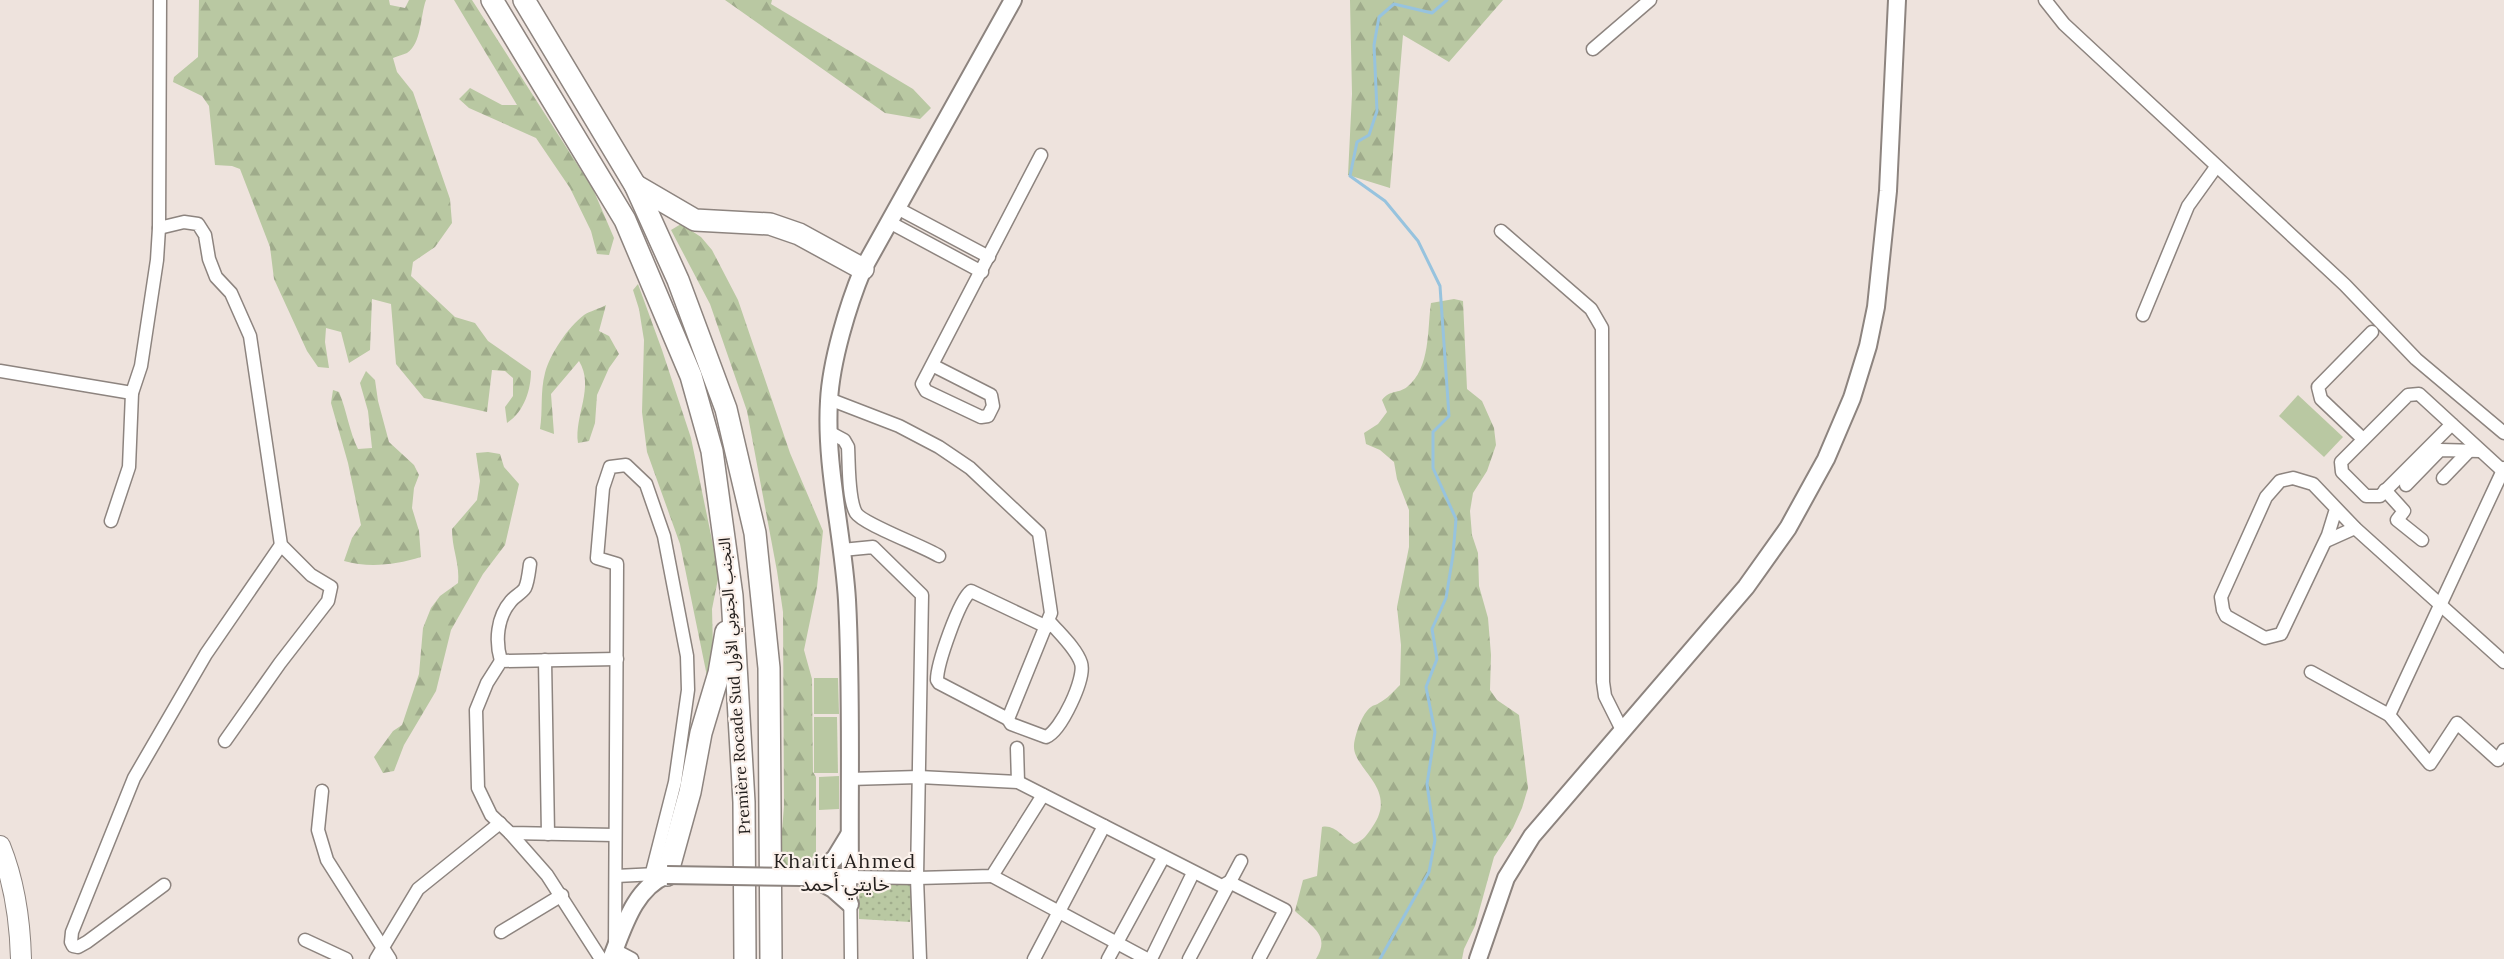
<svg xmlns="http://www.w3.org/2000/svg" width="2504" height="959" font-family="Lora,'Noto Sans Arabic',serif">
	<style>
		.grass { fill: url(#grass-dots) }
		.forest { fill: url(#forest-firs) }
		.pitch { fill: #b9c8a2 }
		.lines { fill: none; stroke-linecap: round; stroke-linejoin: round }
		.stream { stroke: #97c3de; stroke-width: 3 }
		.minor-casing { stroke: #8d847f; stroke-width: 15 }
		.secondary-casing { stroke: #8d847f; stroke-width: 20 }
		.trunk-casing { stroke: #8d847f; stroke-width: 22 }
		.motorway-casing { stroke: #8d847f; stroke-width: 24 }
		.minor { stroke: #fff; stroke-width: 12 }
		.secondary { stroke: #fff; stroke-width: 16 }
		.trunk { stroke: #fff; stroke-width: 20 }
		.motorway { stroke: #fff; stroke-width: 21 }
		.secondary-bridge-casing { stroke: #8d847f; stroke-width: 20; stroke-linecap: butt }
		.secondary-bridge { stroke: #fff; stroke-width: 16 }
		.labels { text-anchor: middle; stroke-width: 4.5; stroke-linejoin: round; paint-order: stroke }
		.street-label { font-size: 16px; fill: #221e1c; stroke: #fbf1eb }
		.quarter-label { font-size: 20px; letter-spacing: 1.5px; fill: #221e1c; stroke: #fbf1eb }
	</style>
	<defs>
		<pattern id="grass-dots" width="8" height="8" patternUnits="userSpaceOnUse" patternTransform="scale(1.5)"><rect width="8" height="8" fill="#b9c8a2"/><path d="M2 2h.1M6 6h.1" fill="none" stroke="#9fab8b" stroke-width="1.8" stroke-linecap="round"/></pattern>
		<pattern id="forest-firs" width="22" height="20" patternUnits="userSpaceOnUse" patternTransform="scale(1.5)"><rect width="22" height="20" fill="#b9c8a2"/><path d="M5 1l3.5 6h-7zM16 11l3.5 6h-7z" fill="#9fab8b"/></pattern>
	</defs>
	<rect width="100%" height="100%" fill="#eee3dd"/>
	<!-- grass -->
	<path class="grass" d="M913,884L910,922L859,919V885Z"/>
	<!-- forest -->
	<g class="forest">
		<path d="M199,0H389L390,5L405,8L409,0H426C420,16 422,43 407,53C403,55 397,56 393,58L397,72L413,92L450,199L452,223L435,247L413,262L411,276L455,317L475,323L488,341L531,371C531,390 524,412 507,423L505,407L513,396V378L505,371L492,370L487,412L424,398L396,364L391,304L372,299L370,350L349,363L341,332L326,328L325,342L329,368L318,367L307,351L274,279L270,247L240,169L232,166L215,165L209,106L202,96L173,82L174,77L198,57Z"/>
		<path d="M454,0H472L593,189L614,238L609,255L597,254L591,231L570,188L536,138L469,108L459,99L470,88L502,105H517Z"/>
		<path d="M725,0H772L771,4L913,89L931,108L920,119L885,113Z"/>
		<path d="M1350,0H1503L1449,62L1403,35L1390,188L1348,175L1352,94Z"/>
		<path d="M681,224L701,237L712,250L738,300L790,453L823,531L817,587L804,650L812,679L813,772L816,777V871L779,869L784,806L783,612L777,571L747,411L710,304L671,230Z"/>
		<path d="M638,284L662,350L691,438L719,574L712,609L713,648L708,681L680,544L647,452L642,412L644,340L639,309L633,290Z"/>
		<path d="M1454,299L1463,301L1467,389L1482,401L1494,428L1496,445L1487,471L1473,493L1470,511L1472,535L1478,553L1479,586L1488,618L1491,655L1490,690L1497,700L1519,715L1528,788L1522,808L1513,828L1494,857L1475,926L1464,949L1462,959H1316C1331,935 1312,927 1295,911L1303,880L1317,876L1322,827C1335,824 1343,838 1354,844C1364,840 1367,835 1373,826C1399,788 1352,769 1354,745C1355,735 1362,713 1371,707C1373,705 1377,705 1379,703C1387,699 1394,691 1400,685L1401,645L1397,607L1409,547V510L1397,479L1394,462L1380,450L1366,444L1364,433L1378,424L1387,412L1382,400C1391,389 1398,394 1407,387C1431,368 1427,329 1431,303Z"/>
		<path d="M606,305L599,331L609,336L619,354L609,368L597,395L595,423L589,441L578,443C574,416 595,387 579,361L551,394L554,434L540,429C543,411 540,392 545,373C550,354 568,327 584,315C590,311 599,309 606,305Z"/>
		<path d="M366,371L375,380L378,401L389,442L414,465L419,475L414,488L412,508L419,531L421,557C395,565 369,568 344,561L352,538L361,525L348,463L331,403L333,390L339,392C347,411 349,431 358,449L372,448L368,411L360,383Z"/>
		<path d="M488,452L500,454L504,467L519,484L505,545L483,574L451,630L436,691L404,745L394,771L383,773L374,757L393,731L402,725L419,674L423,628L431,608L440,596L458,583C460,563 452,550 452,529L477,500L480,481L476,453Z"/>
	</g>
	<!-- pitch -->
	<g class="pitch">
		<path d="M2298,395L2343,437L2324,457L2279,416Z"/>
		<path d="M814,678H838L839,714H814Z"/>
		<path d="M814,717H837L838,773H814Z"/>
		<path d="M839,776V809L819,810V777Z"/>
	</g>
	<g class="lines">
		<!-- stream -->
		<path class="stream" d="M1380,959L1429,872L1435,840L1427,784L1435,732L1426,687L1437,659L1432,629L1446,598L1453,555L1456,519L1433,468V432L1449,416L1440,286L1418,241L1385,201L1350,176L1357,142L1369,135L1377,111L1374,45L1379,17L1394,4L1432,13L1447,0"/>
		<defs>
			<g id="minor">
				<path d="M2045,0L2064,24L2345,285L2416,359L2504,433"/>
				<path d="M1593,49L1650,0"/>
				<path d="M897,208L989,257"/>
				<path d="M889,222L982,272"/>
				<path d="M159,228L184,222L198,224L205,235L209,259L216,277L231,293L250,336L281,545L311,575L331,587L328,601L280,663L225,741"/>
				<path d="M1501,231L1591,309L1602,328L1603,682L1605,696L1622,730"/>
				<path d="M2143,315L2188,206L2216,167"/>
				<path d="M932,365L991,395L993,406L988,416L981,417L926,391L922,384L1041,155"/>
				<path d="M0,371L132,393"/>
				<path d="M829,399L899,426L939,447L970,468L1039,533L1051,613L1008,719L1011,724L1046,737C1061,731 1086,678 1081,663C1076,648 1059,633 1049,621"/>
				<path d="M2452,424L2380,496H2366L2342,472L2341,462L2408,395L2419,394L2504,472"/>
				<path d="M829,432L844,440L848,447C849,463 848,499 856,513C863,524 923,546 939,556"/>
				<path d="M2363,439L2321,399L2318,387L2372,332"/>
				<path d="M2443,478L2469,451"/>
				<path d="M2406,485L2440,450L2480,451"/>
				<path d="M2385,490L2404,511L2397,520L2422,540"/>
				<path d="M2336,509L2328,535L2281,634L2265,638L2226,616L2223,610L2221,597L2266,497L2280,481L2293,478L2313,484L2355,528L2504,662"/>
				<path d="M111,521L129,467L132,393L141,366L157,260L159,228L160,0"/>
				<path d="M2326,541L2355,528"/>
				<path d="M842,550L873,547L922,595L917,878L920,959"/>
				<path d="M545,660L548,834"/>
				<path d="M501,661C495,641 497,617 511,601C515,596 522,593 525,588C528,582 529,571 530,564"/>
				<path d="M2311,672L2389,715L2430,764L2457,723L2498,760L2504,750"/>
				<path d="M2389,715L2504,468"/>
				<path d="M1008,719L939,683L937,680C937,664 959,600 971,591L1047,627"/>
				<path d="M1017,748L1018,782"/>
				<path d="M849,779L919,777L1018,782L1222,886L1229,882L1285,910L1259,959"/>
				<path d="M322,791L318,830L327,860L390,959"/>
				<path d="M510,833L547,875L601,959"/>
				<path d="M615,835L510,833L491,815L478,788L476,710L487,683L501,661L617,659"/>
				<path d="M616,876L657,874"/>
				<path d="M992,876L1147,959"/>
				<path d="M164,885L87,942L78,947L73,946L71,942L72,932L134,778L206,654L281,545"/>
				<path d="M501,932L562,895"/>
				<path d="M305,940L346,959"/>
				<path d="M376,959L418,889L500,823"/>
				<path d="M632,959L615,950L617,564L597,558L603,488L610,467L626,465L646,484L664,536L687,656L688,690L675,782L648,888"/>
				<path d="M851,959L850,877L917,878L992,876L1043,795"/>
				<path d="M1034,959L1104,826"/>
				<path d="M1108,959L1163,858"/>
				<path d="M1151,959L1193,873"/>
				<path d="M1189,959L1241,861"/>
			</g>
			<g id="secondary">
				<path d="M849,835L835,858L813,878L833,889L850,904"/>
				<path d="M801,877H850C849,785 852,692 847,600C843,534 825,466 829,401C831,361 848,305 863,269L1013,0"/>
				<path d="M611,959C623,929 634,888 667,875"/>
				<path d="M1478,959L1506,878L1532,836L1746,587L1788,528L1826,459L1852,398L1868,346L1876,307L1888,191L1897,0"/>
			</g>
			<path id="trunk" d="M0,846C15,883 20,920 21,959"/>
			<g id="motorway">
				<path d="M492,0L625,220L691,376L712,451L732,596L744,802L745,959"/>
				<path d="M524,0L635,185L678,280L726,409L755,533L769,668L771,959"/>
				<path d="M635,185L695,220L770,224L799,234L863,269"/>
				<path d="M667,875L690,792L701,733L719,673L726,632"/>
			</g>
		</defs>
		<!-- minor casing -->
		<use href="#minor" class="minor-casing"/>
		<!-- secondary casing -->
		<use href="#secondary" class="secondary-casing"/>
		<!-- trunk casing -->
		<use href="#trunk" class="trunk-casing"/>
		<!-- motorway casing -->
		<use href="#motorway" class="motorway-casing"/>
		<!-- minor -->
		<use href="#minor" class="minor"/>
		<!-- secondary -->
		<use href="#secondary" class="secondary"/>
		<!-- trunk -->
		<use href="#trunk" class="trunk"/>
		<!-- motorway -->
		<use href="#motorway" class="motorway"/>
		<defs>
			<path id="secondary-bridge" d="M667,875L801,877"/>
		</defs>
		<!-- secondary-bridge casing -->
		<use href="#secondary-bridge" class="secondary-bridge-casing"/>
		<!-- secondary-bridge -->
		<use href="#secondary-bridge" class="secondary-bridge"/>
	</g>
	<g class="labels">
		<!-- street labels -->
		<g class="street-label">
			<text transform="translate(734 686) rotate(-94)" y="6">Première Rocade Sud التجنب الجنوبي الأول</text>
		</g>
		<!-- quarter labels -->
		<g class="quarter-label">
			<text x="845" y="868">Khaiti Ahmed<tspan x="845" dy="23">خايتي أحمد</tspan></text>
		</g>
	</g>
</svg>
